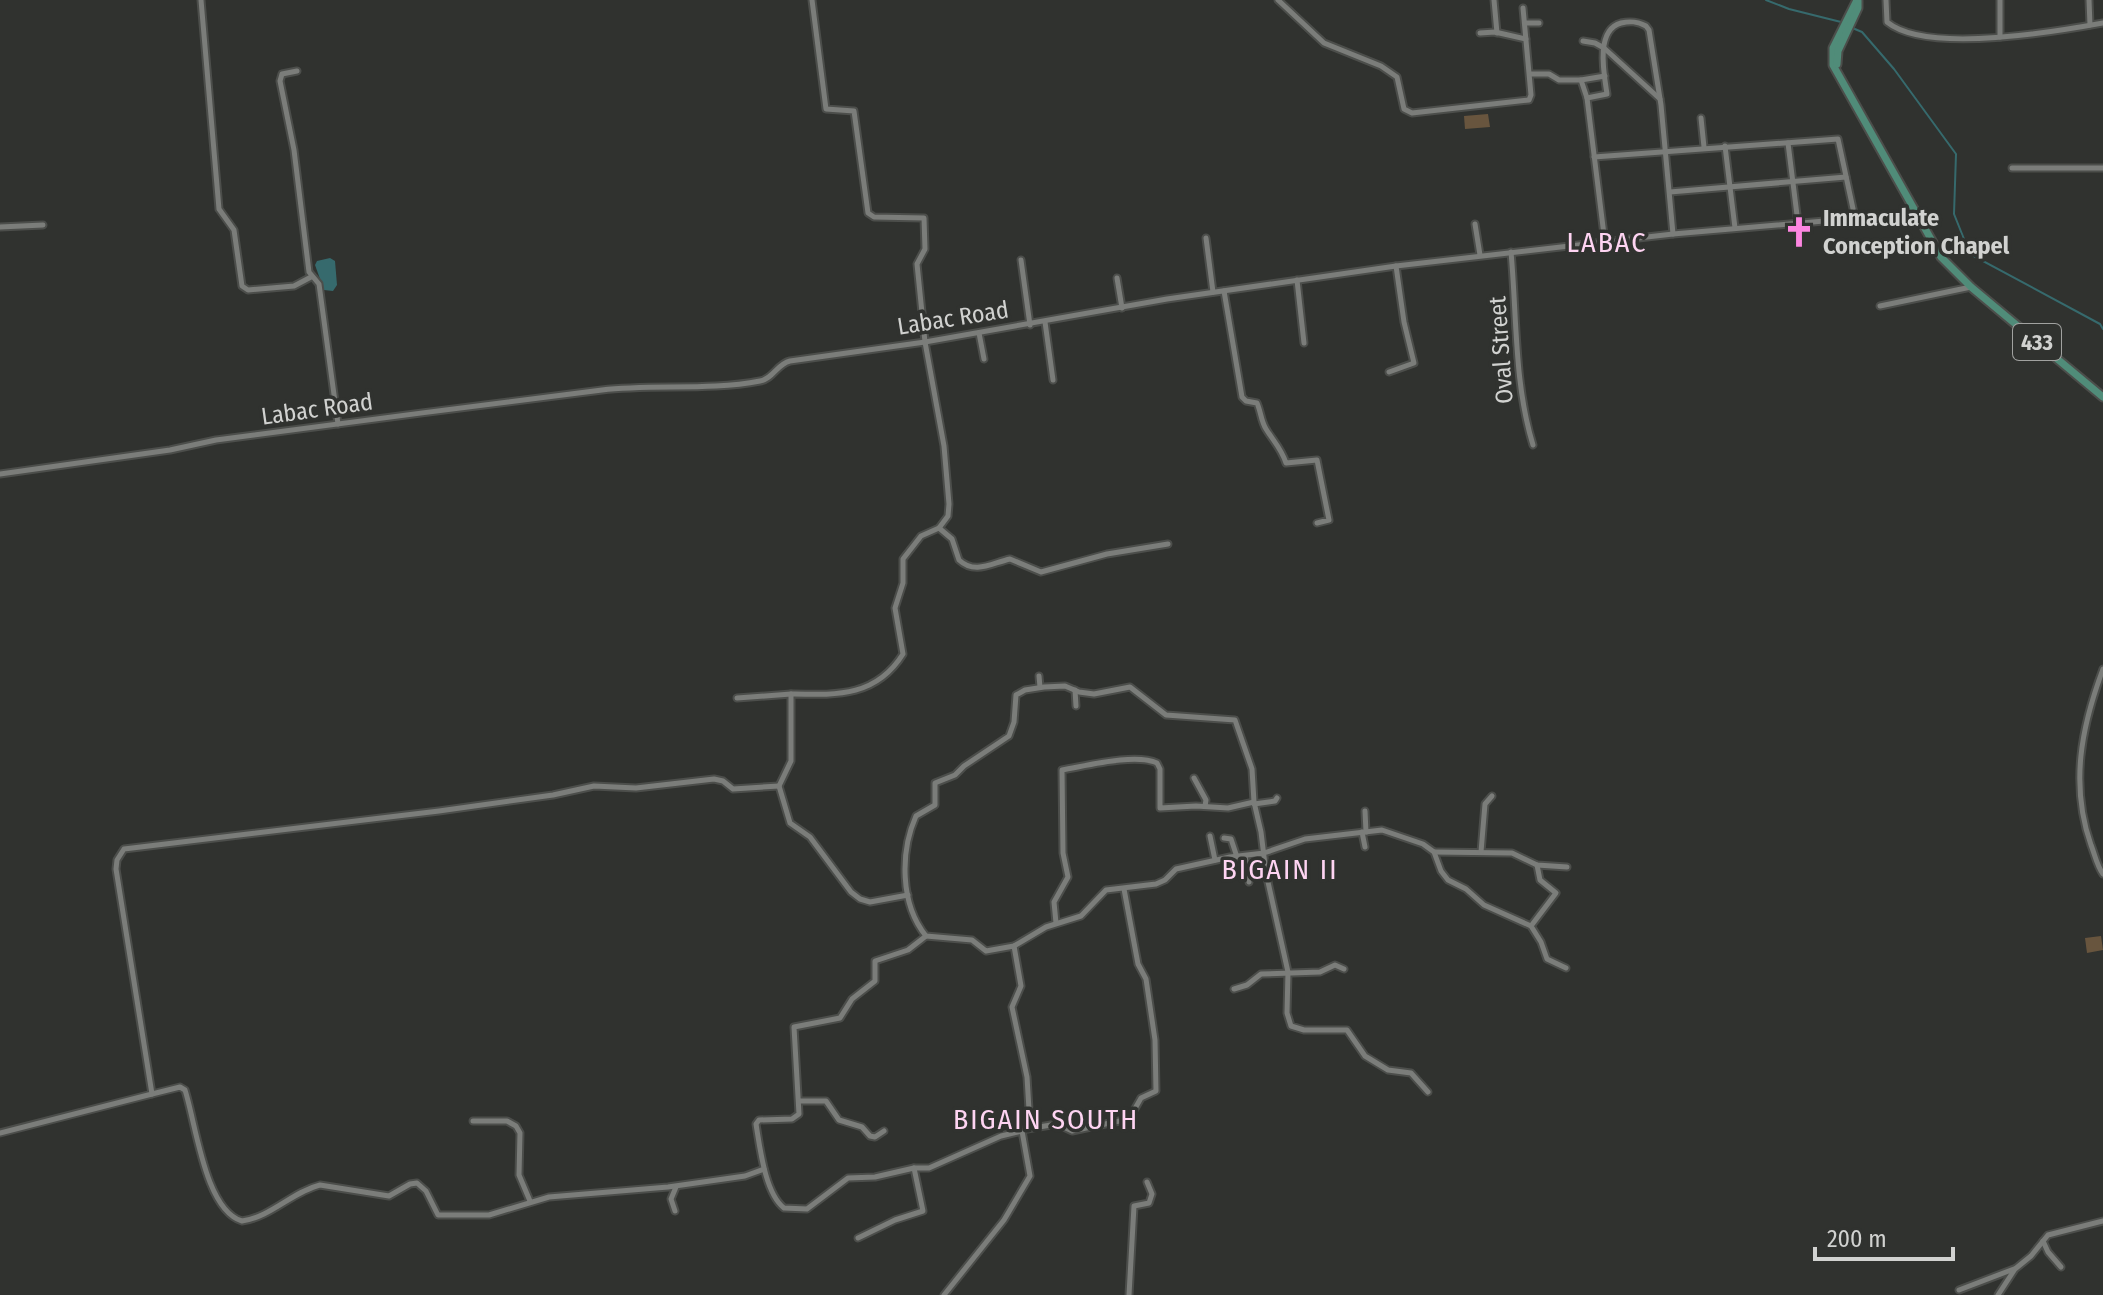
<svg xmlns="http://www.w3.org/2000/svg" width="2103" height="1295" font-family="'Fira Sans Condensed',sans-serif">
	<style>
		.green { fill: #68553e }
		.water { fill: #366a6d }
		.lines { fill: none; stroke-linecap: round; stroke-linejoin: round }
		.stream { stroke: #366a6d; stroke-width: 2 }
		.minor-casing { stroke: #4c4e4b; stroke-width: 9 }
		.major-casing { stroke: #4c4e4b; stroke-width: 11 }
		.minor { stroke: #7b7d7a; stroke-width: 5 }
		.major { stroke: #508c79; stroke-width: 7 }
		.labels { text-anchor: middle; stroke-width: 7; stroke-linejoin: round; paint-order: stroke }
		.shield { fill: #30322f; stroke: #a1a2a0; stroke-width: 2 }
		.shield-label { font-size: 22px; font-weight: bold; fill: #d1d2d0 }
		.poi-label { font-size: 24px; font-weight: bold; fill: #d1d2d0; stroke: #30322f; text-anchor: start }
		.street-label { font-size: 24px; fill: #d1d2d0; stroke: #30322f }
		.quarter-label { font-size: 28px; letter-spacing: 2px; fill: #fed4f2; stroke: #30322f }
	</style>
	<rect width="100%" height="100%" fill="#30322f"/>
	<!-- green -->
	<g class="green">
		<path d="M1488,114L1490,127L1465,129L1464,116Z"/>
		<path d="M2101,936L2103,950L2087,953L2085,938Z"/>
	</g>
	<!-- water -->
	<path class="water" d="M330,258L335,261L337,285L333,291L324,290L315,265L317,261Z"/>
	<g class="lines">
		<!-- stream -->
		<g class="stream">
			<path d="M1766,0L1789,9L1841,22"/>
			<path d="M1850,27L1862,32L1894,69L1956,154L1954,214L1970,254L2100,324L2103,329"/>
		</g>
		<defs>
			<g id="minor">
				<path d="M201,0L219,209L234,230L242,286L248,290L294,286L311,277"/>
				<path d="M812,0L826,109L854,111L868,213L874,217L924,218L925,249L917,264L925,342L944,446L949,504L948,516L939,528L921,536L903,559V583L895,608L903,654C876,697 837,695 791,694V761L779,786L790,823L810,837L851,892L860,899L870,902L908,895"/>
				<path d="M1278,0L1324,43L1381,66L1397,77L1404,109L1412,113L1529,100L1531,95L1523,8"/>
				<path d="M1494,0L1497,33"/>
				<path d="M1886,0L1887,22C1926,54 2054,32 2103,23"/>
				<path d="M2000,0V37"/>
				<path d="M2089,0L2090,25"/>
				<path d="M1525,23H1539"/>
				<path d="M1480,33L1495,32L1526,39"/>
				<path d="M1583,41L1595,43L1604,48L1660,99"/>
				<path d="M297,71L282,74L280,81L294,150L309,272L319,284L338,424"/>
				<path d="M1530,74H1549L1559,80H1581L1587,98L1605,243"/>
				<path d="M1581,80L1605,76"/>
				<path d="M1587,98L1607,94C1604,74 1595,30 1621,23C1630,21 1637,21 1646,26L1649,30L1661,105L1673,234"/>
				<path d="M1701,118L1704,147"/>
				<path d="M1788,143L1798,223"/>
				<path d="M1725,146L1735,228"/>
				<path d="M1594,157L1838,139L1855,218"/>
				<path d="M2012,168H2103"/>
				<path d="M1670,192L1846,177"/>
				<path d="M1475,224L1480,255"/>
				<path d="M0,227L43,225"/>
				<path d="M1206,238L1213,292"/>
				<path d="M1511,252C1517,317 1514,383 1533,445"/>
				<path d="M1021,260L1030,325"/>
				<path d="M1117,278L1122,308"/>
				<path d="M1297,280L1304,343"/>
				<path d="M1224,291L1242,397L1246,401L1257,403C1261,412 1261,421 1266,429C1274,442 1281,448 1286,463L1317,460L1329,520L1317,523"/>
				<path d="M1880,306L1971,287"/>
				<path d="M1045,322L1053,380"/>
				<path d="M979,333L984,359"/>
				<path d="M1389,372L1414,363L1404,322L1396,266"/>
				<path d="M0,474L170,450L216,440C345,423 473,406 602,390C654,384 709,391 760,381C773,379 777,364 790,361L925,342L1167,299L1396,266L1673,234L1917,213"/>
				<path d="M939,528L952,539L959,560C975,575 992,563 1010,559L1041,572L1107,554L1168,544"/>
				<path d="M2103,669C2081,728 2070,785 2091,845C2095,855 2097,866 2103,874"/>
				<path d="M1039,676L1040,687"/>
				<path d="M1075,690L1076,706"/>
				<path d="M737,698L791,694"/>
				<path d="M1194,778L1206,800L1205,806"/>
				<path d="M1254,804L1275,801L1277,798"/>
				<path d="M1365,811L1366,832"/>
				<path d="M1362,832L1365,847"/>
				<path d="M1210,836L1215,860"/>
				<path d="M1224,838L1231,839L1237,857"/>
				<path d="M1434,852L1512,853L1537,865L1567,867"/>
				<path d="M1481,852L1485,804L1492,796"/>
				<path d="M1245,856L1249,882"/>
				<path d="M1056,923L1054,902L1068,877L1063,853L1062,770C1086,766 1135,753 1157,763L1160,769V808L1196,806L1228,808L1254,802"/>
				<path d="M1531,926L1556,893L1540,880L1537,865"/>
				<path d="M926,936L908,950L875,961V981L852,999L840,1018L794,1027L799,1114L792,1119L759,1120L756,1124C760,1148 765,1193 784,1208L807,1209L848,1178L875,1177L914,1168H929L1001,1136L1022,1131"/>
				<path d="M1234,989L1247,985L1261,974L1320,972L1335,965L1344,969"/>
				<path d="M1428,1092L1411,1073L1388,1070L1365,1056L1347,1030H1304L1291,1026L1287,1013L1288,972L1266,873L1261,832L1254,802L1252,769L1235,720L1166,715L1130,687L1094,694L1079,692L1065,686L1044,687L1025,690L1016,695L1014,722L1009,736L964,766L955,775L935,783V805L916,816C900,852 900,904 926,936L972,940L986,951L1014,946L1046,927L1081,916L1106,890L1156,884L1165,880L1176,869L1230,857L1264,853L1305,839L1382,830L1423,844L1434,852L1441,871L1448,880L1466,889L1484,905L1531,926L1541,942L1547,959L1566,968"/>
				<path d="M152,1094L180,1087L185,1090C196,1124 205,1210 242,1221C271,1217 292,1192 320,1185L389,1196L410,1184L417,1183L426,1191L438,1215H489L549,1197L668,1187L745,1176L764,1169"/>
				<path d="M800,1101H826L839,1120L862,1127L870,1136L875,1137L884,1131"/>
				<path d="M473,1121H507L516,1126L520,1133L519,1175L530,1201"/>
				<path d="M1027,1129L1057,1124L1072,1131L1129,1119L1141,1098L1156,1091L1155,1040L1146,979L1138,964L1124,889"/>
				<path d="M0,1133L152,1094L116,869L117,860L124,849L439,811L553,795L594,786L636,788L714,779L723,781L733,789L779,786"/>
				<path d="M675,1211L671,1199L676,1187"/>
				<path d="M858,1238L895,1220L923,1211L914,1168"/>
				<path d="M2043,1241L2048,1252L2061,1267"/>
				<path d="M1959,1290L2014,1269"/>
				<path d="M944,1295L1004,1220L1030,1176L1022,1131L1030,1126L1027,1077L1012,1007L1021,986L1014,946"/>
				<path d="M1129,1295L1134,1206L1149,1203L1152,1194L1147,1182"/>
				<path d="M1998,1295L2015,1269L2031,1256L2048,1235L2103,1221"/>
			</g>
			<g id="major">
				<path d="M1857,0L1833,48V65L1941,257L1971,287L2103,397"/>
				<path d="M1837,64L1838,51L1858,8V1"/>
			</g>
		</defs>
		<!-- minor casing -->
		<use href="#minor" class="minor-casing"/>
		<!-- major casing -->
		<use href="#major" class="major-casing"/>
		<!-- minor -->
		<use href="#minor" class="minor"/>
		<!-- major -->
		<use href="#major" class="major"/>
	</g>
	<!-- icons -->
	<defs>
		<symbol id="church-bare" viewBox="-9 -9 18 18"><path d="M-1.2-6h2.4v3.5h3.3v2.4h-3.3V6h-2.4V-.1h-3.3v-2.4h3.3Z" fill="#fd86e1" stroke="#30322f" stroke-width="2.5" paint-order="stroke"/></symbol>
	</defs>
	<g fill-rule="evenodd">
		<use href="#church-bare" x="1777" y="210" width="44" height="44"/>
	</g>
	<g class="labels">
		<!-- shield labels -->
		<rect class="shield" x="2013" y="324" width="48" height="36" rx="6"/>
		<g class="shield-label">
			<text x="2037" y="350">433</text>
		</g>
		<!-- poi labels -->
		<g class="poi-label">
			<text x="1823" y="226">Immaculate<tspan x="1823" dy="28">Conception Chapel</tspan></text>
		</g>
		<!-- street labels -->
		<g class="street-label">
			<text transform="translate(953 318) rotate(-9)" y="8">Labac Road</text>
			<text transform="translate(1501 350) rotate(-94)" y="8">Oval Street</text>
			<text transform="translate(317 409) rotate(-8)" y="8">Labac Road</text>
		</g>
		<!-- quarter labels -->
		<g class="quarter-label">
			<text x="1607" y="252">LABAC</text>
			<text x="1280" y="879">BIGAIN II</text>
			<text x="1046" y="1129">BIGAIN SOUTH</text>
		</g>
	</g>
	<!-- scale -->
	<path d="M1815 1247v12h138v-12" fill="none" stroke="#d1d2d0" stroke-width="4"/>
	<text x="1827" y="1247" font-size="24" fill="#d1d2d0" stroke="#30322f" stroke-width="6" paint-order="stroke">200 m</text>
</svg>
